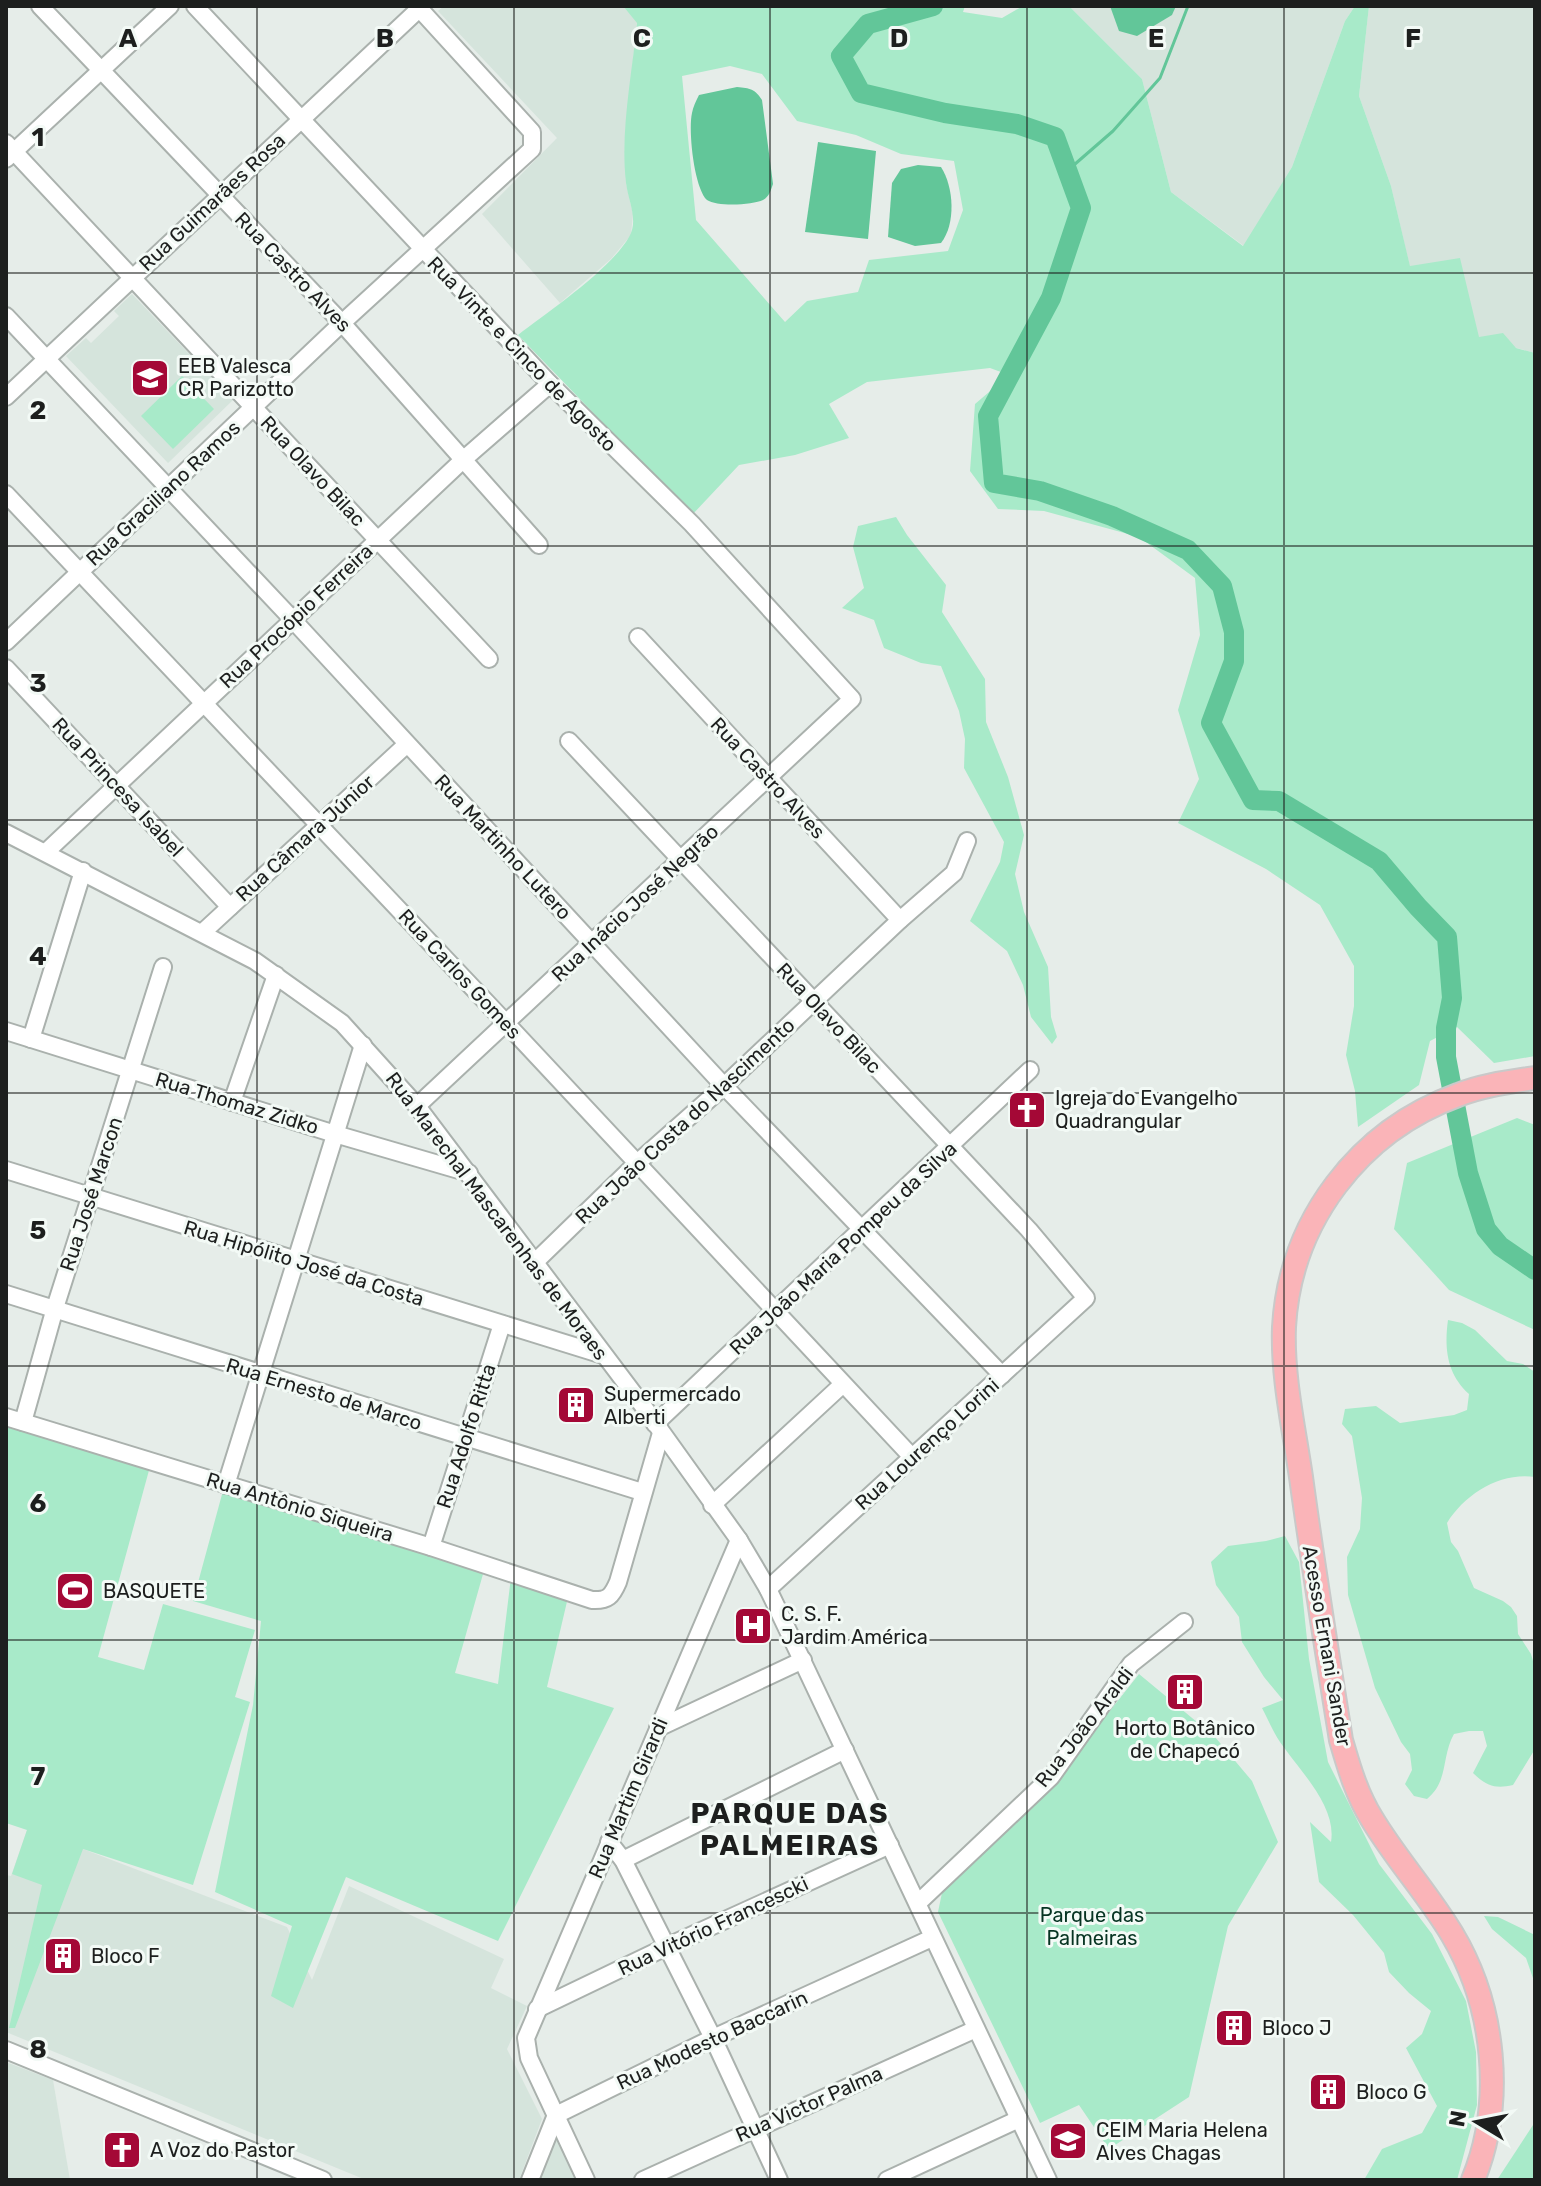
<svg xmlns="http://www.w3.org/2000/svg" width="1541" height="2186" font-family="Rubik,sans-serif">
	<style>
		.built { fill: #d5e4dc }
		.green { fill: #a8eac9; fill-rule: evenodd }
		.water { fill: #62c699 }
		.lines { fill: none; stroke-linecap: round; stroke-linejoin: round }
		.stream { stroke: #62c699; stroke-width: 3 }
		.river { stroke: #62c699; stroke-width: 20 }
		.minor-casing { stroke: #aab1ad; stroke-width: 20 }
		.highway-casing { stroke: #c9c9c9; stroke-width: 26 }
		.minor { stroke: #fff; stroke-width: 16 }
		.highway { stroke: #fab4b8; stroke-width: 22 }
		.grid { fill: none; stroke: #1d1f1e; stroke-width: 2; stroke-opacity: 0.55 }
		.labels { text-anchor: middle; stroke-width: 6; stroke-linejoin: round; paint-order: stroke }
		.street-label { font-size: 20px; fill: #1d1f1e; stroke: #f3faf6 }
		.poi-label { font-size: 20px; fill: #1d1f1e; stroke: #f3faf6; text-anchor: start }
		.park-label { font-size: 20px; fill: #063422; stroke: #f3faf6 }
		.district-label { font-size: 28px; font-weight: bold; letter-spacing: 2px; fill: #1d1f1e; stroke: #f3faf6 }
		.grid-label { font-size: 26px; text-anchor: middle; font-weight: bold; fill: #1d1f1e; stroke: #f3faf6; stroke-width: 6; stroke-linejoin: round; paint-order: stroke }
	</style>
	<rect width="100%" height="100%" fill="#e6ede9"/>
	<!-- built -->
	<g class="built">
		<path d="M444,6H623L637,22L625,141L626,184L633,214L631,235L611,259L560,303L482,214L557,138L438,11Z"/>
		<path d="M1069,6H1355L1345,21L1292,167L1244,246L1171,192L1142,79Z"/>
		<path d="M1369,6H1535V353L1479,338L1410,267L1391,186L1359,96Z"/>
		<path d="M132,294L233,400L168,463L66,356L86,338L91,343L119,316L114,311Z"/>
		<path d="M27,1830L83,1849L287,1927L312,1980L349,1886L504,1959L491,1988L527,2006L507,2049L542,2119L519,2180H366L6,2032V1875L11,1876Z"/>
		<path d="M6,2062L53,2080L70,2180H6Z"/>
		<path d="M557,2134L581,2180H540Z"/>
	</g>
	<!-- green -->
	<g class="green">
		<path d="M623,6H965L963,12L1002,18L1023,6H1069L1142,79L1171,192L1243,246L1292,167L1345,21L1355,6H1369L1359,96L1391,186L1410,266L1460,258L1479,337L1503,333L1516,348L1535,353V1056L1494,1063L1457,1027L1430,1041L1419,1085L1358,1127L1355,1091L1346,1055L1354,1006V966L1320,905L1266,869L1178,823L1199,779L1178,710L1200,635L1195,578L1139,537L1044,511L998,509L970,471L975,404L1009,375L990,368L867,382L829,404L849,438L795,455L739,465L692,515L518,335C549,311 610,270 629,237C639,221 628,200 626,183C620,131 632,75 637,23ZM730,66L762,74L797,121L856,135L901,154L954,161L963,210L948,251L869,260L858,292L807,301L785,322L696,220L682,76Z"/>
		<path d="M182,376L214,409L173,449L141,416Z"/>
		<path d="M896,517L907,535L946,585L942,612L985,679L986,722L1008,777L1024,835L1015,874L1024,912L1048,967L1051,1017L1057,1037L1052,1044L1031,1017L1023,985L1007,951L970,921L1000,862L1004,842L964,768L965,739L959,711L941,666L921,663L884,648L874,620L842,608L864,588L853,547L858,526Z"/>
		<path d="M1517,1118L1535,1125V1330L1449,1290L1394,1229L1407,1163Z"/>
		<path d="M1448,1320L1462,1323L1475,1330L1507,1361L1523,1364L1535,1372V1477C1500,1472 1465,1494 1447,1523L1451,1542L1458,1551L1474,1588L1503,1601L1511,1607L1517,1616L1518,1634L1531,1654L1535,1668V1749L1513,1785C1495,1789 1486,1786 1473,1773L1487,1746L1483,1731H1469L1454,1734C1441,1757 1449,1781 1427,1799L1414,1796L1405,1784L1412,1770L1410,1754L1401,1742L1375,1688L1348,1595L1347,1557L1360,1529L1362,1498L1352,1436L1342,1424L1345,1409L1376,1406L1400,1423L1454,1415L1467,1410L1469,1394C1447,1374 1444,1349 1448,1320Z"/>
		<path d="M6,1419L151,1463L98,1657L144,1670L163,1604L255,1630L235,1697L250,1702L193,1885L83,1849L15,2028H9L42,1885L12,1874L27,1830L6,1823Z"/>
		<path d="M224,1487L485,1567L455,1673L498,1684L511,1577L569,1593L547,1687L614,1708L498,1941L346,1877L293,2008L271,1996L292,1926L215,1892L253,1705L261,1621L193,1601Z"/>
		<path d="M1285,1536L1299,1562L1309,1659L1328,1762L1379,1864L1432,1934L1466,2001L1476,2052L1477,2105L1457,2180H1364L1382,2149L1422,2133L1437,2106L1406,2048L1422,2034L1431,2011L1409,1993L1389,1972L1384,1953L1353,1915L1319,1882L1310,1822L1331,1842C1337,1806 1299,1770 1280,1742C1273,1732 1268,1719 1262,1708L1283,1700L1264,1677L1242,1642L1239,1617L1216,1585L1211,1562L1228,1546L1266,1541Z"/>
		<path d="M1139,1674L1215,1737L1252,1781L1278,1842L1228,1926L1189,2097L1109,2149L1079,2105L1040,2123L938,1912L943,1888L1060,1774Z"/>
		<path d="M1484,1916L1498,1917L1535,1935V1984L1526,1958L1492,1929Z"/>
		<path d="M1535,2122V2180H1497Z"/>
	</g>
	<!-- water -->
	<g class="water">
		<path d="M1110,6H1176L1172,15L1137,36L1119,31Z"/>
		<path d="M737,87C750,88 755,89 762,100L773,184C771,190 769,197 763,200C753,205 717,207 707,200C694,188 688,130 692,113C693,107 696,101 699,95Z"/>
		<path d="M818,142L876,151L868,239L805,232Z"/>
		<path d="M918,165L941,167C954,187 956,224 941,243L915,246L888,237L892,183L901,169Z"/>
	</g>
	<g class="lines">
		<!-- stream -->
		<path class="stream" d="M1067,171L1113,131L1160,78L1188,6"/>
		<!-- river -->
		<path class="river" d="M933,6L868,24L841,56L861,93L945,113L1017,124L1055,137L1081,208L1051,298L988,416L994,483L1040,491L1112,516L1188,550L1222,586L1234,632V661L1211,723L1253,800L1279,801L1379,861L1418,907L1447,937L1452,998L1446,1028V1057L1468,1173L1486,1229L1500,1246L1535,1270"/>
		<defs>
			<g id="minor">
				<path d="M40,6L342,323L539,545"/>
				<path d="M195,6L550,384L692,524L852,699L417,1106"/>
				<path d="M6,143L489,659"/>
				<path d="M6,159L170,6"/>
				<path d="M6,316L293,620L724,1086L1002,1375"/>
				<path d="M6,397L419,9"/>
				<path d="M6,494L506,1023L912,1457"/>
				<path d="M638,637L900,920"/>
				<path d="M6,642L342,323L532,149V132L417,6"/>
				<path d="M6,668L230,907"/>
				<path d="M569,741L1029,1230L1086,1298L768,1589"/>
				<path d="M6,833L255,961L342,1023L417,1106L643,1406L739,1540L768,1589L792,1639L1048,2180"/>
				<path d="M46,852L464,459L550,384"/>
				<path d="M203,932L406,745"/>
				<path d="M6,1031L335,1134L469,1173"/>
				<path d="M31,1039L83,871"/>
				<path d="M232,1102L276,975"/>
				<path d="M6,1170L603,1355"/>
				<path d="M534,1263L636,1164L724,1086L900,920L954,873L967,841"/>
				<path d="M6,1294L642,1492"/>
				<path d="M6,1417L431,1547L592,1600C608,1601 612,1596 618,1582L661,1433"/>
				<path d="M23,1422L55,1308L163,967"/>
				<path d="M655,1424L1030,1070"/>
				<path d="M226,1485L363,1045"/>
				<path d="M712,1505L843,1384"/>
				<path d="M431,1547L502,1324"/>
				<path d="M658,1728L803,1660"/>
				<path d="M609,1842L623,1860L713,2038L779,2180"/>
				<path d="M623,1860L845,1750"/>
				<path d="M918,1903L1051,1777L1131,1664L1184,1622"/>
				<path d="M537,2009L666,1947L890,1845"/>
				<path d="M6,2050L323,2180"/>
				<path d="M530,2180L556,2115L713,2038L932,1938"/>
				<path d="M586,2180L529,2058L526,2038L739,1540"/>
				<path d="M643,2180L976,2029"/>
				<path d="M887,2180L1019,2119"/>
			</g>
			<path id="highway" d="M1473,2180C1505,2102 1495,2006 1452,1934C1428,1894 1396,1859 1372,1819C1357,1795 1349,1768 1341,1740C1327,1653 1313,1565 1301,1477C1294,1429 1282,1376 1284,1327C1290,1221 1359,1131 1458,1095C1483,1085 1509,1082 1535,1078"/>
		</defs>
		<!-- minor casing -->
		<use href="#minor" class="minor-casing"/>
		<!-- highway casing -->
		<use href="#highway" class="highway-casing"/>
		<!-- minor -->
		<use href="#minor" class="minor"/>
		<!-- highway -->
		<use href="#highway" class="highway"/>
	</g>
	<!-- grid -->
	<path class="grid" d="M257,6V2180M514,6V2180M770,6V2180M1027,6V2180M1284,6V2180M6,273H1535M6,546H1535M6,820H1535M6,1093H1535M6,1366H1535M6,1640H1535M6,1913H1535"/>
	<!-- icons -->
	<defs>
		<symbol id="school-square" viewBox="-11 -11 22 22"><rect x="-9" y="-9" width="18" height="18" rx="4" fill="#a40836" stroke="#f3faf6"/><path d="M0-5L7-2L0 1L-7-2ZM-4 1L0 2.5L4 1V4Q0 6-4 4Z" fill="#fff"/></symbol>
		<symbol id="church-square" viewBox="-11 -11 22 22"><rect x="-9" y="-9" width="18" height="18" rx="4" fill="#a40836" stroke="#f3faf6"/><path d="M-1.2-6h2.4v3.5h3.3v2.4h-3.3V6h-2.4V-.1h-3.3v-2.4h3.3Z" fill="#fff"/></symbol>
		<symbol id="building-square" viewBox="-11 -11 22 22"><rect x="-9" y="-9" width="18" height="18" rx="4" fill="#a40836" stroke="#f3faf6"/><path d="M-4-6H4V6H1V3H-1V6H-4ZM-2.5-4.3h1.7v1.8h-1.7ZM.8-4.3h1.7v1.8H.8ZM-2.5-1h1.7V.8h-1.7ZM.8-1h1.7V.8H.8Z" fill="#fff"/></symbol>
		<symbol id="stadium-square" viewBox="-11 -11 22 22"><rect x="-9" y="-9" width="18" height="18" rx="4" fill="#a40836" stroke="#f3faf6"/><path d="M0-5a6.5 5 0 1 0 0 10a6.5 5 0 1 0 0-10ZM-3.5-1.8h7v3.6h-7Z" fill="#fff"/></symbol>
		<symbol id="hospital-square" viewBox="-11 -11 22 22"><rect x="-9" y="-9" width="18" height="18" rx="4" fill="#a40836" stroke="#f3faf6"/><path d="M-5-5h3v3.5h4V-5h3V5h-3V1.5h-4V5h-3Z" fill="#fff"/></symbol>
	</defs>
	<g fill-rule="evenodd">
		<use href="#school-square" x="128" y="356" width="44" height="44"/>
		<use href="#church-square" x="1005" y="1088" width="44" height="44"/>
		<use href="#building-square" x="554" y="1383" width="44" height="44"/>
		<use href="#stadium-square" x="53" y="1569" width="44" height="44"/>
		<use href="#hospital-square" x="731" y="1604" width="44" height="44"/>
		<use href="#building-square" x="1163" y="1670" width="44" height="44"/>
		<use href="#building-square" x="41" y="1934" width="44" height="44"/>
		<use href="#building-square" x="1212" y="2006" width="44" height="44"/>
		<use href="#building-square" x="1306" y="2070" width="44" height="44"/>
		<use href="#school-square" x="1046" y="2119" width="44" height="44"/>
		<use href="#church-square" x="100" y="2128" width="44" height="44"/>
	</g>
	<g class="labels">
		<!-- street labels -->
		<g class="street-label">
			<text transform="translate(212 202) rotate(-43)" y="7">Rua Guimarães Rosa</text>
			<text transform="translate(293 272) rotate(46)" y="7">Rua Castro Alves</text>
			<text transform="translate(522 354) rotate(46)" y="7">Rua Vinte e Cinco de Agosto</text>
			<text transform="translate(313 471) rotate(47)" y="7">Rua Olavo Bilac</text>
			<text transform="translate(163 493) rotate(-43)" y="7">Rua Graciliano Ramos</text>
			<text transform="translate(296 616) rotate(-43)" y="7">Rua Procópio Ferreira</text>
			<text transform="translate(768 778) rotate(47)" y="7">Rua Castro Alves</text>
			<text transform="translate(118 787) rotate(47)" y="7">Rua Princesa Isabel</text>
			<text transform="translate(305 838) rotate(-42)" y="7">Rua Câmara Júnior</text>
			<text transform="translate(503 847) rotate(47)" y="7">Rua Martinho Lutero</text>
			<text transform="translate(635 903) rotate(-43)" y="7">Rua Inácio José Negrão</text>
			<text transform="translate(460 974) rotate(47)" y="7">Rua Carlos Gomes</text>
			<text transform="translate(829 1018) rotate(47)" y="7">Rua Olavo Bilac</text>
			<text transform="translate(237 1103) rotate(17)" y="7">Rua Thomaz Zidko</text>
			<text transform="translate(685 1121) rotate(-43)" y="7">Rua João Costa do Nascimento</text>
			<text transform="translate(91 1194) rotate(-72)" y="7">Rua José Marcon</text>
			<text transform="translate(497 1216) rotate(53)" y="7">Rua Marechal Mascarenhas de Moraes</text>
			<text transform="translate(843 1248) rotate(-43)" y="7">Rua João Maria Pompeu da Silva</text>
			<text transform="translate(304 1263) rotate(17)" y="7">Rua Hipólito José da Costa</text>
			<text transform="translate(324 1394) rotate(17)" y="7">Rua Ernesto de Marco</text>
			<text transform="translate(466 1436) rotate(-72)" y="7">Rua Adolfo Ritta</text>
			<text transform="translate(927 1444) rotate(-42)" y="7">Rua Lourenço Lorini</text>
			<text transform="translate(300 1507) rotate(17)" y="7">Rua Antônio Siqueira</text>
			<text transform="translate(1327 1646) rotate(80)" y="7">Acesso Ernani Sander</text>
			<text transform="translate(1084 1727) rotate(-52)" y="7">Rua João Araldi</text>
			<text transform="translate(628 1798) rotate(-67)" y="7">Rua Martim Girardi</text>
			<text transform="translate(713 1926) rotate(-25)" y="7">Rua Vitório Francescki</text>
			<text transform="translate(712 2040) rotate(-25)" y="7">Rua Modesto Baccarin</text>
			<text transform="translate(809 2104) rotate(-24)" y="7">Rua Victor Palma</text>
		</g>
		<!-- poi labels -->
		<g class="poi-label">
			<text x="178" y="373">EEB Valesca<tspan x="178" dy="23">CR Parizotto</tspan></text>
			<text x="1055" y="1105">Igreja do Evangelho<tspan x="1055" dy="23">Quadrangular</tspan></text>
			<text x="604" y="1401">Supermercado<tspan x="604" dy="23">Alberti</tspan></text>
			<text x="103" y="1598">BASQUETE</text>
			<text x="781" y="1621">C. S. F.<tspan x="781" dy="23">Jardim América</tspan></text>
			<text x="1185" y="1735" text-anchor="middle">Horto Botânico<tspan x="1185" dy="23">de Chapecó</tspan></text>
			<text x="91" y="1963">Bloco F</text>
			<text x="1262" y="2035">Bloco J</text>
			<text x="1356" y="2099">Bloco G</text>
			<text x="1096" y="2137">CEIM Maria Helena<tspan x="1096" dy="23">Alves Chagas</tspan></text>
			<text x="150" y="2157">A Voz do Pastor</text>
		</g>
		<!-- park labels -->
		<g class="park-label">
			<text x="1092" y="1922">Parque das<tspan x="1092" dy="23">Palmeiras</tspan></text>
		</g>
		<!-- district labels -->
		<g class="district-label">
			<text x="790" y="1823">PARQUE DAS<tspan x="790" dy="32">PALMEIRAS</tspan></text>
		</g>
	</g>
	<g class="grid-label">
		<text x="128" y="47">A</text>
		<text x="385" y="47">B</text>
		<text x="642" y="47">C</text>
		<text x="899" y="47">D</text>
		<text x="1156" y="47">E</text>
		<text x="1413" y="47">F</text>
		<text x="38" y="146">1</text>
		<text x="38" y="419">2</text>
		<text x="38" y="692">3</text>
		<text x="38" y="965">4</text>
		<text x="38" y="1239">5</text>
		<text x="38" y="1512">6</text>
		<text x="38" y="1785">7</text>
		<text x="38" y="2058">8</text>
	</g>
	<!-- border -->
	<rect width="1541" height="2186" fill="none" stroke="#1d1f1e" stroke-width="16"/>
	<!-- north arrow -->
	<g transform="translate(1477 2122) rotate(280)" stroke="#f3faf6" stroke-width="6" paint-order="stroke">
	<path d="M0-6L14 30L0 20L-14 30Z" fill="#1d1f1e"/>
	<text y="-12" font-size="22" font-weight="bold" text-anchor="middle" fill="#1d1f1e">N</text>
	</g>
</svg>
